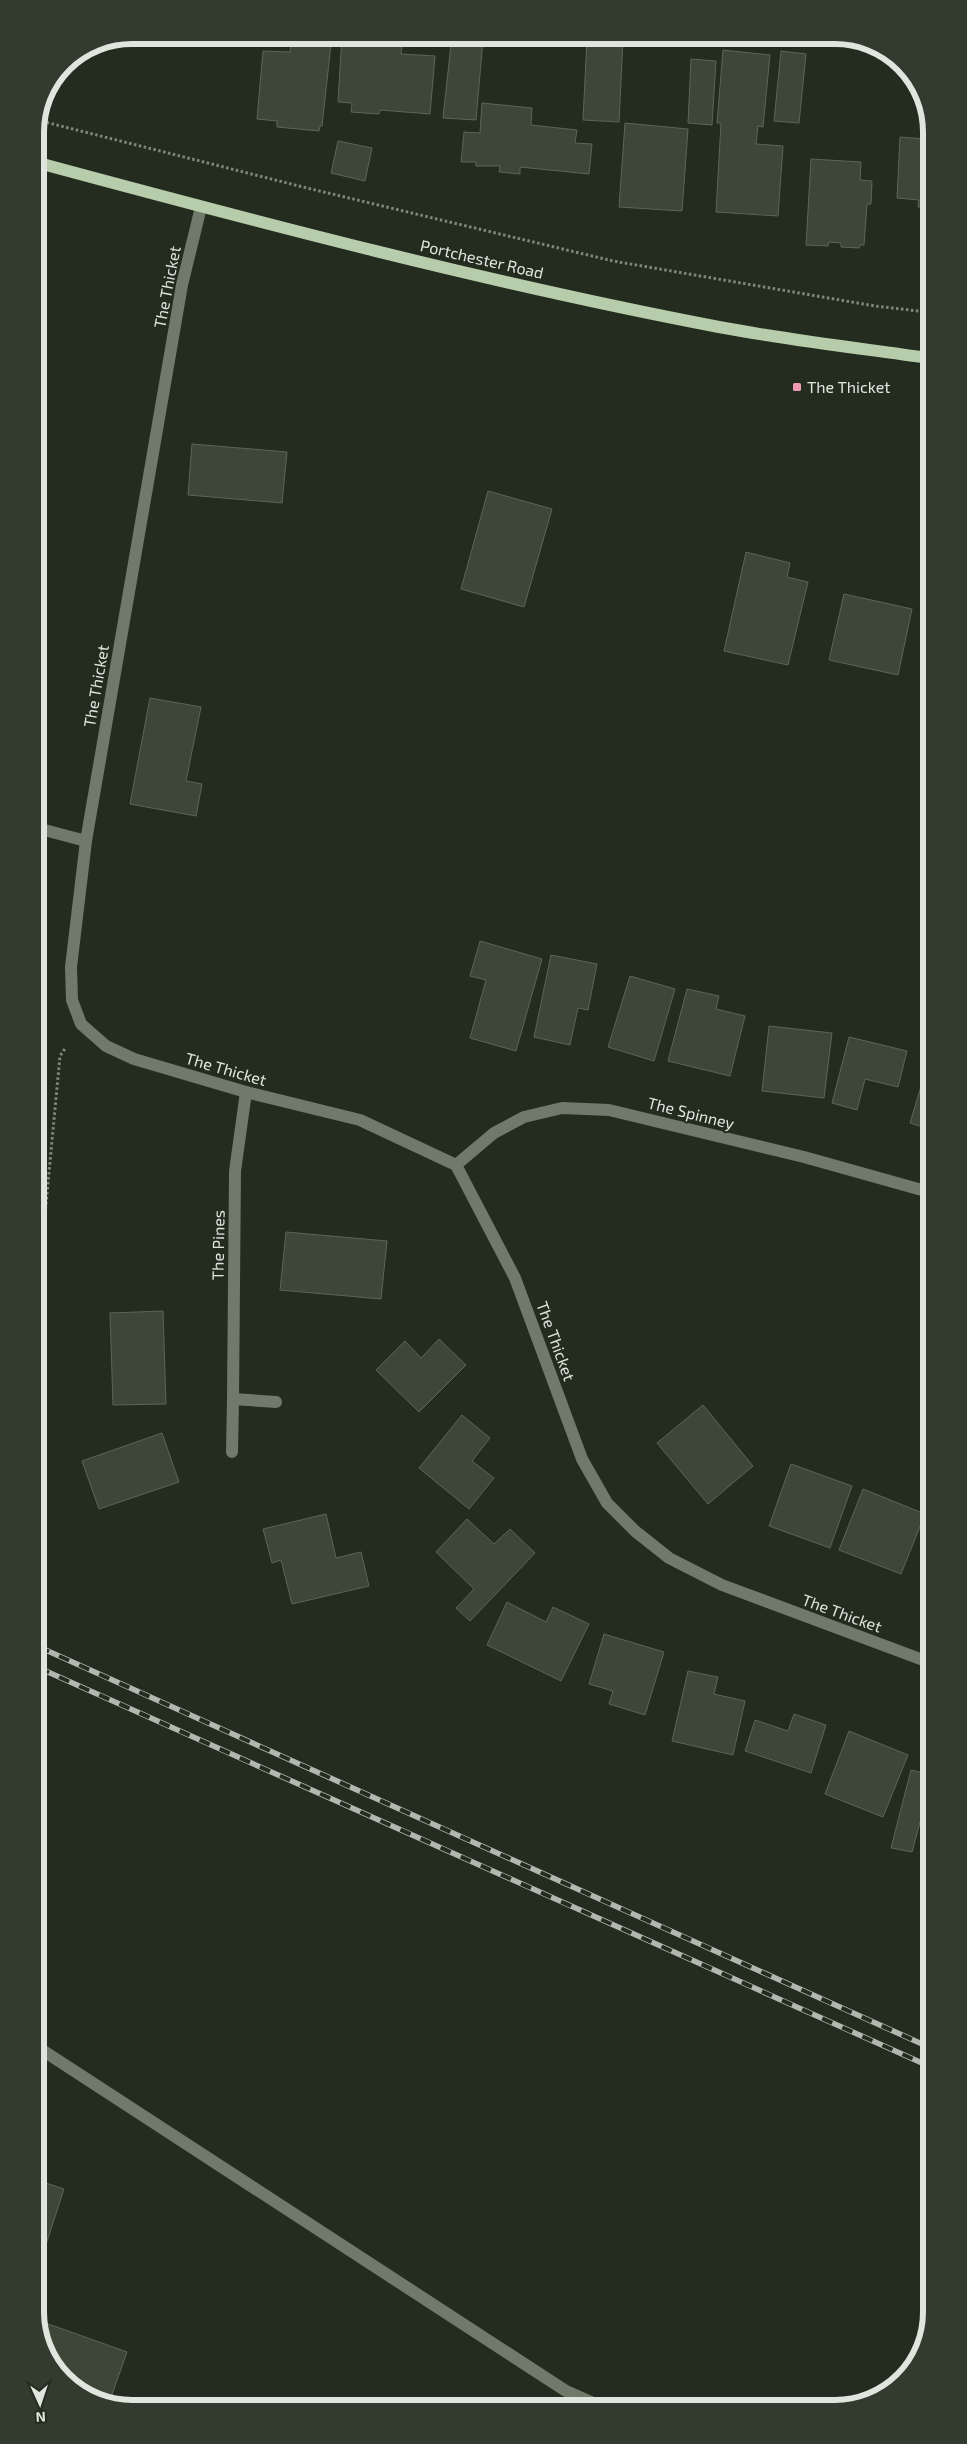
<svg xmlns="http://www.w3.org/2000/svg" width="967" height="2444" font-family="'Exo 2',sans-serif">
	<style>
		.building { fill: #3e4638; stroke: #5c6556 }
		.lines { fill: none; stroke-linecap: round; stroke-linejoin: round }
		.path { stroke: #7f867b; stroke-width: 3; stroke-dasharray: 2.5 2.5; stroke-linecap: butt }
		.minor { stroke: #707a6a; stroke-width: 12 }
		.major { stroke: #b7ccaa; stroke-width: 12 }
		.rail-casing { stroke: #b2b8af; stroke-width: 5.5 }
		.rail { stroke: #242c1f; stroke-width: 4; stroke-dasharray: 11; stroke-linecap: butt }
		.poi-dot { fill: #f09ab6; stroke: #242c1f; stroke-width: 2 }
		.labels { text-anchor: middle; stroke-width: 4; stroke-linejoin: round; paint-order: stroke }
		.street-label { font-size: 16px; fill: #e0e5dd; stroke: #242c1f }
		.poi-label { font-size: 16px; fill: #e0e5dd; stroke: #242c1f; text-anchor: start }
		.rim { fill: none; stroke: #e0e5dd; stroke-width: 6 }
	</style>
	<rect width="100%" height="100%" fill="#242c1f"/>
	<!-- building -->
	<g class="building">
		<path d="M292,35H332L322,126H320L319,131L277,127V121L257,119L263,51L290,52Z"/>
		<path d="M342,35H403L401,54L435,56L430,114L380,110L379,114L351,112L352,103L338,102Z"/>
		<path d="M452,35L483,39L476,120L443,118Z"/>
		<path d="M587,38L623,39L619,122L583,120Z"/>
		<path d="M723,50L770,55L763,127L758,126L756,144L783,146L778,216L716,212L721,123H717Z"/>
		<path d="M781,51L806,54L799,123L774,121Z"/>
		<path d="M691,59L716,61L712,125L688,123Z"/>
		<path d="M482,103L532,108L531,125L577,130L575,143L592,144L589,174L520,167V174L499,172L500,166H476V162H461L464,132L480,133Z"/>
		<path d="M625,123L688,129L682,211L619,207Z"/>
		<path d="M900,137L926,139L927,207H918L919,200L897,198Z"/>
		<path d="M338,141L372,148L365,181L331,173Z"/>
		<path d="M811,159L861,162L860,180L872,181L871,204H867L864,245H860L859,248L841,247V243L829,242L828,246L806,245Z"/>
		<path d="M192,444L287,452L282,503L188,495Z"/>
		<path d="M488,491L552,509L524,607L461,589Z"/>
		<path d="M746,552L790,563L787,577L808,582L788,665L724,651Z"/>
		<path d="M844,594L912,609L898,675L829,660Z"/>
		<path d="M150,698L201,707L186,781L202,784L196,816L130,804Z"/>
		<path d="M928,713V737L923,736Z"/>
		<path d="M480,941L542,959L516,1051L470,1038L486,980L470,976Z"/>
		<path d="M551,955L597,964L588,1010L578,1008L570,1045L534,1037Z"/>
		<path d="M630,976L675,989L654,1061L608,1047Z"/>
		<path d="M687,989L719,996L716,1009L745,1016L730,1076L668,1061Z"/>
		<path d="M769,1026L832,1033L824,1098L762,1091Z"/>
		<path d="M849,1037L907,1051L898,1087L865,1079L857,1110L832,1103Z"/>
		<path d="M929,1060V1129L910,1123Z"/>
		<path d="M286,1232L387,1241L381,1299L280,1290Z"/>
		<path d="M163,1311L166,1404L113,1405L110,1313Z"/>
		<path d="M439,1339L466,1365L419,1412L376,1370L405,1341L421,1358Z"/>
		<path d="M703,1405L753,1466L708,1504L657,1443Z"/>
		<path d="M462,1415L490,1438L472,1461L494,1478L469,1509L419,1468Z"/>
		<path d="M162,1433L179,1482L99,1509L82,1461Z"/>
		<path d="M791,1464L852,1486L830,1548L769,1526Z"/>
		<path d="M863,1489L925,1514L901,1574L839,1550Z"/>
		<path d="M326,1514L336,1558L361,1552L369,1586L292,1604L281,1560L272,1563L263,1529Z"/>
		<path d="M467,1519L494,1544L510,1529L535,1553L470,1621L456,1608L474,1589L436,1552Z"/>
		<path d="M930,1567V1590L922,1586Z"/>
		<path d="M507,1602L546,1622L553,1607L589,1624L561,1681L487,1645Z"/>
		<path d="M604,1634L664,1652L645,1715L609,1704L613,1691L589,1684Z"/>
		<path d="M688,1671L718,1677L714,1694L745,1701L733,1755L672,1741Z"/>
		<path d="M794,1714L826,1725L811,1773L745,1751L755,1720L788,1731Z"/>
		<path d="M849,1731L908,1755L883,1817L825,1794Z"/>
		<path d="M911,1770L931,1775V1825L920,1822L912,1852L891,1848Z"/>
		<path d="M40,2181L64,2189L40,2263Z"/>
		<path d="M40,2321L127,2352L109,2403L73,2389L40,2343Z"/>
	</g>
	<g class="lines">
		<!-- path -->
		<g class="path">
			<path d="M37,120L307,188L613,261L875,306L927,312"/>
			<path d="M38,1289L60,1056L66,1047"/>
		</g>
		<!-- minor -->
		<g class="minor">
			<path d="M201,207L182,285L86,841L71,967L72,1000L81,1024L106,1046L134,1059L246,1092L360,1120L456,1165L515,1278L582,1459L607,1503L635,1531L669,1558L722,1585L931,1663"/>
			<path d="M37,828L86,841"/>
			<path d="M246,1092L235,1171L233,1399L276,1402"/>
			<path d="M456,1165L494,1133L524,1117L562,1108L609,1110L804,1157L929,1192"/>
			<path d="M232,1452L233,1399"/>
			<path d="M39,2048L566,2391L600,2406"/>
		</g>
		<!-- major -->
		<path class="major" d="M35,162C261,223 488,283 719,327C788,340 858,348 928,358"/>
		<defs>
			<g id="rail">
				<path d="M39,1647L931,2048"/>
				<path d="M39,1668L931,2067"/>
			</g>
		</defs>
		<!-- rail casing -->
		<use href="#rail" class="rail-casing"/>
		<!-- rail -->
		<use href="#rail" class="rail"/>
	</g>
	<!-- markers -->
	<rect class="poi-dot" x="792" y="382" width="10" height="10" rx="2.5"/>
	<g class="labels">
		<!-- street labels -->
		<g class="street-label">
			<text transform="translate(482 259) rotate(13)" y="6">Portchester Road</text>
			<text transform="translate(167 287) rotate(-79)" y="6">The Thicket</text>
			<text transform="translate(96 686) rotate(-80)" y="6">The Thicket</text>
			<text transform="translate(226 1069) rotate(16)" y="6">The Thicket</text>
			<text transform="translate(691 1113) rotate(14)" y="6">The Spinney</text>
			<text transform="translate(218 1245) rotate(-89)" y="6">The Pines</text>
			<text transform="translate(556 1341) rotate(70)" y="6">The Thicket</text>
			<text transform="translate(842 1613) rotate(20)" y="6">The Thicket</text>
		</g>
		<!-- poi labels -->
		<g class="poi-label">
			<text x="807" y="393">The Thicket</text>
		</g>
	</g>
	<!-- crop -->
	<path d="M0 0H967V2444H0ZM132 44H835A88 88 0 0 1 923 132V2312A88 88 0 0 1 835 2400H132A88 88 0 0 1 44 2312V132A88 88 0 0 1 132 44Z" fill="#333b2e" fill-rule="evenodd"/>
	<path class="rim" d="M132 44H835A88 88 0 0 1 923 132V2312A88 88 0 0 1 835 2400H132A88 88 0 0 1 44 2312V132A88 88 0 0 1 132 44Z"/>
	<!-- north arrow -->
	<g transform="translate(40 2404) rotate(177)" stroke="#242c1f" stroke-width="4" paint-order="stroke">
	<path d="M0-4L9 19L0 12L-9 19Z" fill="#e0e5dd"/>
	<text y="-8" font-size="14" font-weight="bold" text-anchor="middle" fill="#e0e5dd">N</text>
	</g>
</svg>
